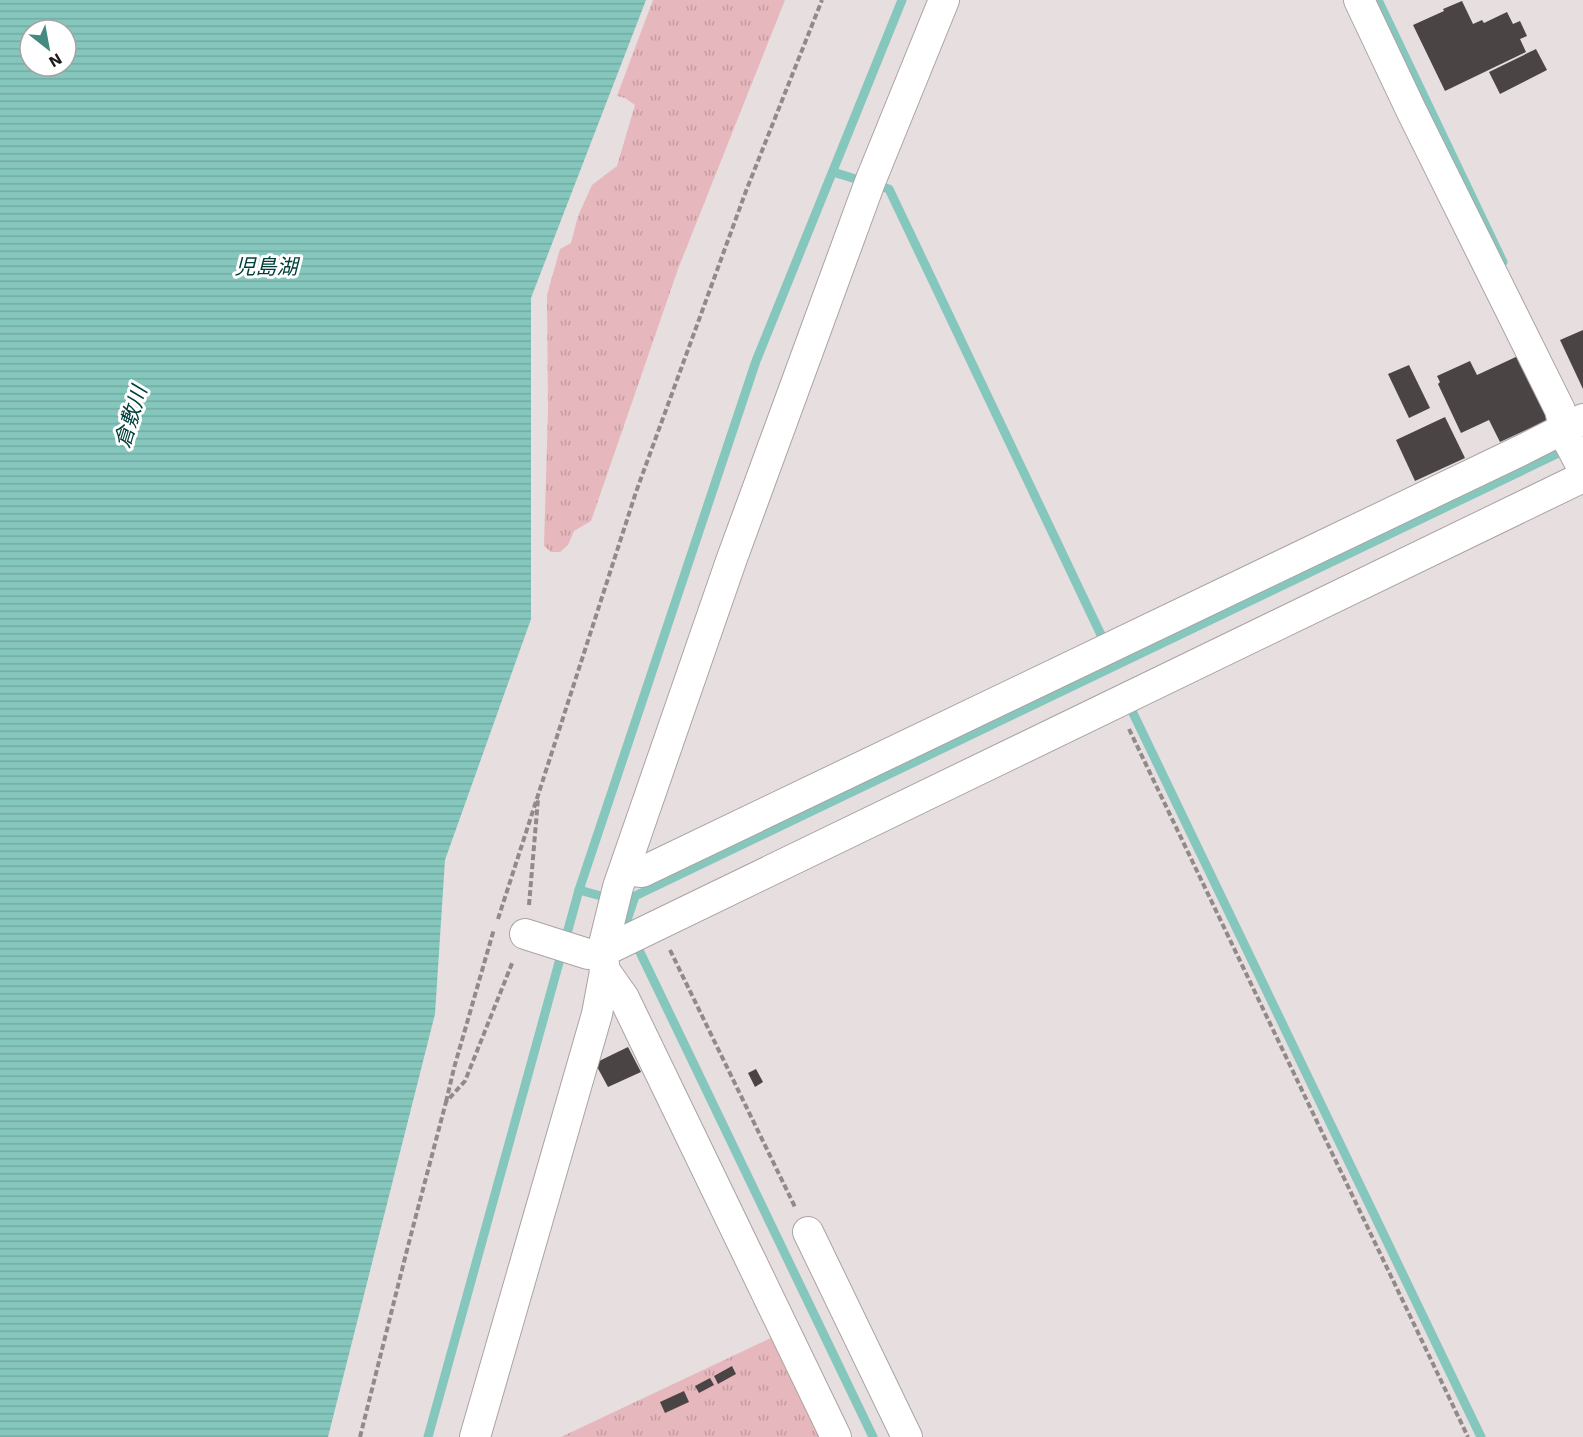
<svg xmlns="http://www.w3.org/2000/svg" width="1583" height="1437" font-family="'Work Sans','Noto Sans JP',sans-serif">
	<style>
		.grass { fill: url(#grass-tufts) }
		.water { fill: url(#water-rules); fill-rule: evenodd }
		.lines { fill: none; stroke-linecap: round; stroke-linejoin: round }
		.stream { stroke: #85c7bd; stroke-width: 9 }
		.building { fill: #4b4444 }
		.minor-casing { stroke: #aba3a3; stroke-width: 32 }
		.path { stroke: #918a8b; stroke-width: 4; stroke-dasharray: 6 3; stroke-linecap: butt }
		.minor { stroke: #fff; stroke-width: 30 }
		.labels { text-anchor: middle; stroke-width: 6; stroke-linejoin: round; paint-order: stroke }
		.water-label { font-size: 21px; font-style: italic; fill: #00403a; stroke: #fff }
	</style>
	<defs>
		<pattern id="grass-tufts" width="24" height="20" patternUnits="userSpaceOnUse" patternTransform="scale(1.5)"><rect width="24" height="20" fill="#e6b7bc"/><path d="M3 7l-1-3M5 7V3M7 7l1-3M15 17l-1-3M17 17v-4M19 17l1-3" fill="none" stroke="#c59da1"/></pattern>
		<pattern id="water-rules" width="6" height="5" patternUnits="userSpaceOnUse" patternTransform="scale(1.5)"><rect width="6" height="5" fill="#85c7bd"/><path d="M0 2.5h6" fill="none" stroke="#73aaa2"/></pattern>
	</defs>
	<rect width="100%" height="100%" fill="#e7dedf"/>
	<!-- grass -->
	<g class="grass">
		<path d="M653,0H785L678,269L591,521L574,531L568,545L560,552H551L544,546L548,410L547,295L560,249L571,243L578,216L592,185L617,166L635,105L625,98L617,96Z"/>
		<path d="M775,1336L823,1437H561Z"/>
	</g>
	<!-- water -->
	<path class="water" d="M0,0H646L531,298V619L445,860L435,1014L328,1437H0ZM30,30H66V66H30Z"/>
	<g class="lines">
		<!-- stream -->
		<g class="stream">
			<path d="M1378,0L1503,262"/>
			<path d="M833,172L859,180"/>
			<path d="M879,186L889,189L1102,637"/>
			<path d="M1133,713L1481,1437"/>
			<path d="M579,890L612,899"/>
			<path d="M428,1437L579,890L756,361L902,0"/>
			<path d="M873,1437L626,923L635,896L1567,449"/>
		</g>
	</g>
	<!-- building -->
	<g class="building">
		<path d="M1462,1L1473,24L1482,20L1484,23L1507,12L1513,24L1520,21L1527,36L1520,39L1526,52L1445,91L1413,25L1444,11L1443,9Z"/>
		<path d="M1536,49L1547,70L1500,94L1489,72Z"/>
		<path d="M1583,330V389L1560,340Z"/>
		<path d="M1518,356L1550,419L1500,442L1489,420L1461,433L1438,384L1440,382L1437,376L1470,361L1477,375Z"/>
		<path d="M1409,365L1430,408L1409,418L1388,374Z"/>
		<path d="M1445,417L1465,458L1415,481L1396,440Z"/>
		<path d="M628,1047L641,1072L608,1087L595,1063Z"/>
		<path d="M756,1069L763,1082L755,1087L748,1073Z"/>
		<path d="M732,1366L736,1374L718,1384L714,1376Z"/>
		<path d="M710,1378L714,1385L699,1393L695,1386Z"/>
		<path d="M684,1391L689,1402L665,1413L660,1402Z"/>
	</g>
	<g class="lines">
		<defs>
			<g id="minor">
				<path d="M1359,0L1411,110L1560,410L1566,437L1583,469"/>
				<path d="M625,870L642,872L1524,449L1583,419"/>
				<path d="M525,934L588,954L602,952L1583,477"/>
				<path d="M808,1232L907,1437"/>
				<path d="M475,1437L597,1014L605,971"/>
				<path d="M836,1437L624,998L605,971L602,952L618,887L731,561L870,182L944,0"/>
			</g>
		</defs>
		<!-- minor casing -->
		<use href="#minor" class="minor-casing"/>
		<!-- path -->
		<g class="path">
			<path d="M1129,729L1468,1437"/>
			<path d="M529,905L538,799"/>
			<path d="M498,919L636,492L746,191L822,0"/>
			<path d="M670,950L795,1207"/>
			<path d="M446,1102L454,1068L494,929"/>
			<path d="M360,1437L408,1246L446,1102L465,1081L513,961"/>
		</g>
		<!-- minor -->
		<use href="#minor" class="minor"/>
	</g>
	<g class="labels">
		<!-- water labels -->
		<g class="water-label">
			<text x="266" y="274">児島湖</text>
			<text transform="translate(131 417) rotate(-73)" y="7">倉敷川</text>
		</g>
	</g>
	<!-- north arrow -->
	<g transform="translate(48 48) rotate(149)"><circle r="28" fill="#ffffff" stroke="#a6a4a5" stroke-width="1.5"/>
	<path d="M0-4.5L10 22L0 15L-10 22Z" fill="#448a81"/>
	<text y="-9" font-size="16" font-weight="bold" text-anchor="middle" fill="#201c1d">N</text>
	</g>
</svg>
